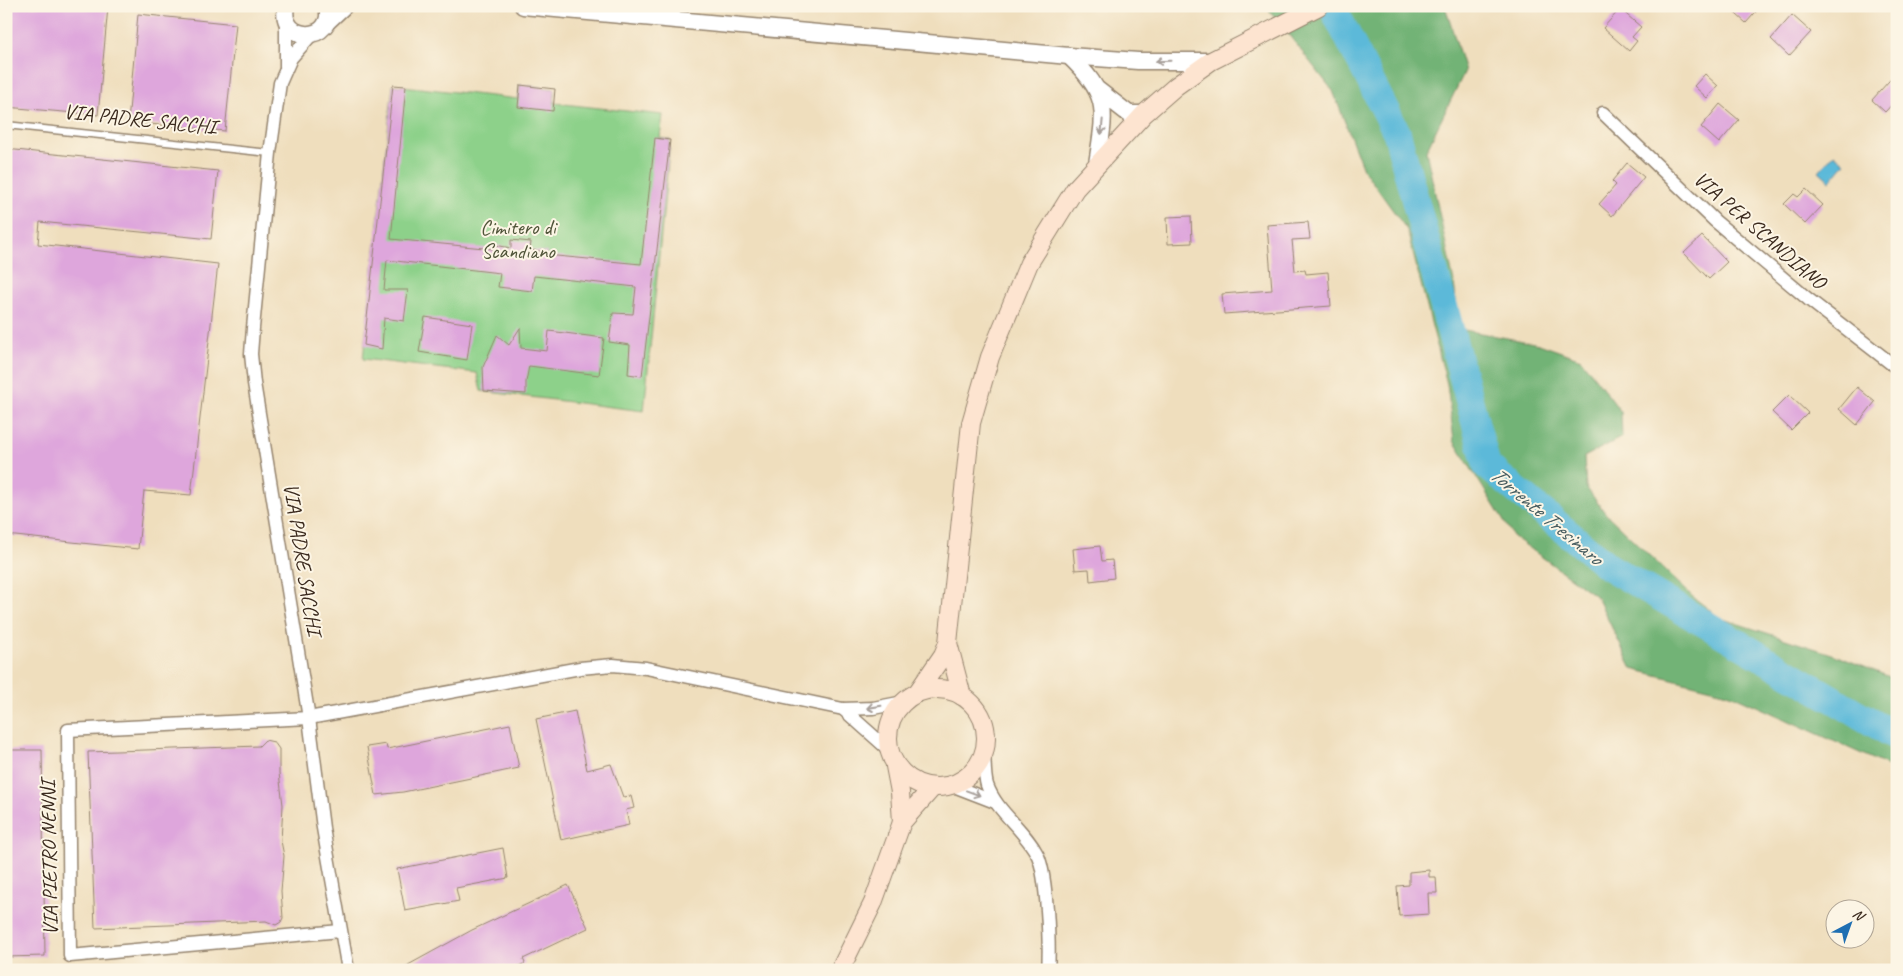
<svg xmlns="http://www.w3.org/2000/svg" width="1903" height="976" font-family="Caveat,sans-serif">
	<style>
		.green { fill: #8dd18a; stroke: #647e54 }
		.forest { fill: #72b376; stroke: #566e4a }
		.water { fill: #5bb9d9; stroke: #4b727c }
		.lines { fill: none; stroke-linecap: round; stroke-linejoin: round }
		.river { stroke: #5bb9d9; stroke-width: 28 }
		.building { fill: #dea6dc }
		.service-casing { stroke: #95846e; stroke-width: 9 }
		.minor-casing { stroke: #95846e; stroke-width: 15 }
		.tertiary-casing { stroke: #95846e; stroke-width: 19 }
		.secondary-casing { stroke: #95846e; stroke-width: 20 }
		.service { stroke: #fff; stroke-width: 6 }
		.minor { stroke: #fff; stroke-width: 12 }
		.tertiary { stroke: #fff; stroke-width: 16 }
		.secondary { stroke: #fde4d0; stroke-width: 18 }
		.oneway { stroke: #a79f9a }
		.labels { text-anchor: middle; stroke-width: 4; stroke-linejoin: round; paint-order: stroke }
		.street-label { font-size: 21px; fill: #3b2a1e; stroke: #fcf5e5 }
		.park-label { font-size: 21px; fill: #505439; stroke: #fcf5e5 }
		.water-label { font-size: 22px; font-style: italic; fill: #465c5f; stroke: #fcf5e5 }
	</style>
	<rect width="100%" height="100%" fill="#fcf5e5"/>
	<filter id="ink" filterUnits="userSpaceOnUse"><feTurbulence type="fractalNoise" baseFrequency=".02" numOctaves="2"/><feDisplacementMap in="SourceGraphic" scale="10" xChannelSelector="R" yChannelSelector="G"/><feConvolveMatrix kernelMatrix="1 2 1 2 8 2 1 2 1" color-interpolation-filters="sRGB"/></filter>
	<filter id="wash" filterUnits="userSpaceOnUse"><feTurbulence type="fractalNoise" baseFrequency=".0096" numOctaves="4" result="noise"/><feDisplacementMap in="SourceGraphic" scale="20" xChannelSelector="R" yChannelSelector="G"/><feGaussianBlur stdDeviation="1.12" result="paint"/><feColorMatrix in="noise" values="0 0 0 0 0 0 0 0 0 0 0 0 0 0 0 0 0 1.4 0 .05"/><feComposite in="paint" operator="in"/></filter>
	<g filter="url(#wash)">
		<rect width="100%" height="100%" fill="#efdebd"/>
		<!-- green -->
		<path class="green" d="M393,85L518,99L520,85L555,89L554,103L663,115L660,138L670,140L644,411L481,391L477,373L363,359Z"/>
		<!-- forest -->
		<path class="forest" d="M1266,6H1332L1337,17L1358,6H1445L1465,71L1426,151L1454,282L1459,329L1539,344L1581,359L1621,412L1622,437L1584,457L1586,487L1606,514L1693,597L1720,618L1835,655L1897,680V770L1728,693L1632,669L1597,597L1513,536L1454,441L1447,384L1407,230L1363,169L1333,91Z"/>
		<!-- water -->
		<path class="water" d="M1834,154L1845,163L1830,181L1819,171Z"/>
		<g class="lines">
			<!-- river -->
			<path class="river" d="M1332,6L1397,133L1487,466L1609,567L1897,737"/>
		</g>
		<g id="blocks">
			<!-- building -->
			<g class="building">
				<path d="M9,6L108,7L98,115L6,107V38Z"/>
				<path d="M1727,6H1761L1746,23Z"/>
				<path d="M1620,9L1641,27L1632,37L1637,41L1629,51L1603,28Z"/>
				<path d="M138,14L236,24L225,131L128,122Z"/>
				<path d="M1792,15L1811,32L1789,56L1771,39Z"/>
				<path d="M1897,72V99L1885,112L1872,100Z"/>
				<path d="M1705,74L1718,86L1707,98L1694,86Z"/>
				<path d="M393,85L406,86L391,239L494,249L495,245L511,248V240L531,242L530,250L547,252L546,255L641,264L655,138L670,140L642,376L628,374L630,345L609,342L613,313L633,314L636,287L534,276L532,291L498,287L500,273L387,260L384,290H408L404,321L384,318L382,349L364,345Z"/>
				<path d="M520,85L555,89L553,111L518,107Z"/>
				<path d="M1720,104L1739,120L1719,143L1701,127Z"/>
				<path d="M6,149L218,171L211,239L40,222L38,244L218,264L191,495L144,491L138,549L6,535Z"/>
				<path d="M1627,163L1644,177L1612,216L1599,204L1616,185L1612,181Z"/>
				<path d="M1806,189L1823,205L1805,224L1784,204L1794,194L1798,197Z"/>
				<path d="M1191,216L1192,243L1168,244L1167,217Z"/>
				<path d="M1308,222L1310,239L1292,240L1295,271L1305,270L1306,274L1328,272L1331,306L1224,314L1222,294L1272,290L1267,225Z"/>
				<path d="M1702,236L1727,262L1709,279L1684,253Z"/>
				<path d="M425,317L472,324L467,360L419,352Z"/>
				<path d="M520,328L521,348L547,351L549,331L604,338L599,375L529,366L526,382V394L484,391L483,367L497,335L509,345Z"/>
				<path d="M1857,387L1875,402L1857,425L1839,409Z"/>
				<path d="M1789,395L1808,413L1791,430L1772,412Z"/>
				<path d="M1100,546L1102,561L1112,560L1114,578L1090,581L1089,569L1075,570L1073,549Z"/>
				<path d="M575,711L587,770L611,764L623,797L631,796L634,808L626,810L629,825L561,840L536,719Z"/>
				<path d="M510,724L519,768L403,792L376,795L367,747L386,744L387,749Z"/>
				<path d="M265,740L274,742L279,749V773L283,805L281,841L284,856L281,891L283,918L281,922L276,925L266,921L95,928L88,752L259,746Z"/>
				<path d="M6,750H42L45,956L6,957Z"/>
				<path d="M503,848L508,878L456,888L459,901L405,911L397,869Z"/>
				<path d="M1429,870V877H1436L1437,893H1428L1429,914L1399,916L1397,886L1409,885V872Z"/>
				<path d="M568,885L588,928L523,959L525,963L511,970H399L472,930Z"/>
			</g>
		</g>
	</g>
	<g filter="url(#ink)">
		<use href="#blocks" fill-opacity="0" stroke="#95846e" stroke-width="1"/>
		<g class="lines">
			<defs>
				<path id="service" d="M6,125L270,153"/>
				<g id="minor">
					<path d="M312,34L291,58L280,83L270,153L253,328L251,354L254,383L309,718L323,828L348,970"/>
					<path d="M286,66V19"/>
					<path d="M1603,113L1715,221L1808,299L1897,368"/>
					<path d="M843,709L889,750"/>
					<path d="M984,751C985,761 984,775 987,785C997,813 1025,829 1038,856C1047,877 1050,946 1048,970"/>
					<path d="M951,785L995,802"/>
					<path d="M340,931L70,956L68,730L309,718L580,668L613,665L646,668L843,709L873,708L904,702"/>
				</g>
				<g id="tertiary">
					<path d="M286,6C278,44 337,43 327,6"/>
					<path d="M523,6L1069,56L1138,61H1211"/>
					<path d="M327,22L344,6"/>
					<path d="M1069,56C1111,96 1105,111 1097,164"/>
					<path d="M1098,90L1129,114H1144"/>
				</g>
				<g id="secondary">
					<path d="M948,643L962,696"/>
					<circle cx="937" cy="738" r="49"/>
					<path d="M917,693L943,655L948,643L971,423L990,357L1029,263L1075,189L1144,114L1176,86L1211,61L1319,6"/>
					<path d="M895,766L900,792L902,822"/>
					<path d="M840,970L873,903L902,822L933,787"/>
				</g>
			</defs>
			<!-- service casing -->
			<use href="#service" class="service-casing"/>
			<!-- minor casing -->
			<use href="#minor" class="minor-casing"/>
			<!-- tertiary casing -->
			<use href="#tertiary" class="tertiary-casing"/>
			<!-- secondary casing -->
			<use href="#secondary" class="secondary-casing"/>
			<!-- service -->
			<use href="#service" class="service"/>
			<!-- minor -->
			<use href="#minor" class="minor"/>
			<!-- tertiary -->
			<use href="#tertiary" class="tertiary"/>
			<!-- secondary -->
			<use href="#secondary" class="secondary"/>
		</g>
		<!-- one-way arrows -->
		<defs><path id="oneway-shaft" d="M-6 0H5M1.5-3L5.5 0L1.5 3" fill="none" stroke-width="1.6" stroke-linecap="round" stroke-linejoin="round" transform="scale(1.25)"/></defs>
		<g class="oneway">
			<use href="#oneway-shaft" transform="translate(1163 61) rotate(178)"/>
			<use href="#oneway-shaft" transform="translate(1102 127) rotate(95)"/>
			<use href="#oneway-shaft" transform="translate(874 707) rotate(171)"/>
			<use href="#oneway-shaft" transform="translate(973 793) rotate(20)"/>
		</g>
	</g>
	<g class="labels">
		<!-- street labels -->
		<g class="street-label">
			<text transform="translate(140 119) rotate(6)" y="7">VIA PADRE SACCHI</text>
			<text transform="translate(1760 230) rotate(41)" y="7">VIA PER SCANDIANO</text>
			<text transform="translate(303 559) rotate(81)" y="7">VIA PADRE SACCHI</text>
			<text transform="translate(49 858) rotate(-91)" y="7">VIA PIETRO NENNI</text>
		</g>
		<!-- park labels -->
		<g class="park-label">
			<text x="518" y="234">Cimitero di<tspan x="518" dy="24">Scandiano</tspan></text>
		</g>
		<!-- water labels -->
		<g class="water-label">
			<text transform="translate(1547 515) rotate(40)" y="8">Torrente Tresinaro</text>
		</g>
	</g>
	<!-- margin -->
	<rect width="1903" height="976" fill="none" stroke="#fcf5e5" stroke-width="25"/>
	<!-- north arrow -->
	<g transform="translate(1850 924) rotate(41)"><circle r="24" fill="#fcf5e5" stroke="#afa495"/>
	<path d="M0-4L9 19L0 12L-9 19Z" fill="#1f6fb2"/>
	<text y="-8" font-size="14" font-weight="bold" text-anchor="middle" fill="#3b2a1e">N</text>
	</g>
</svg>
